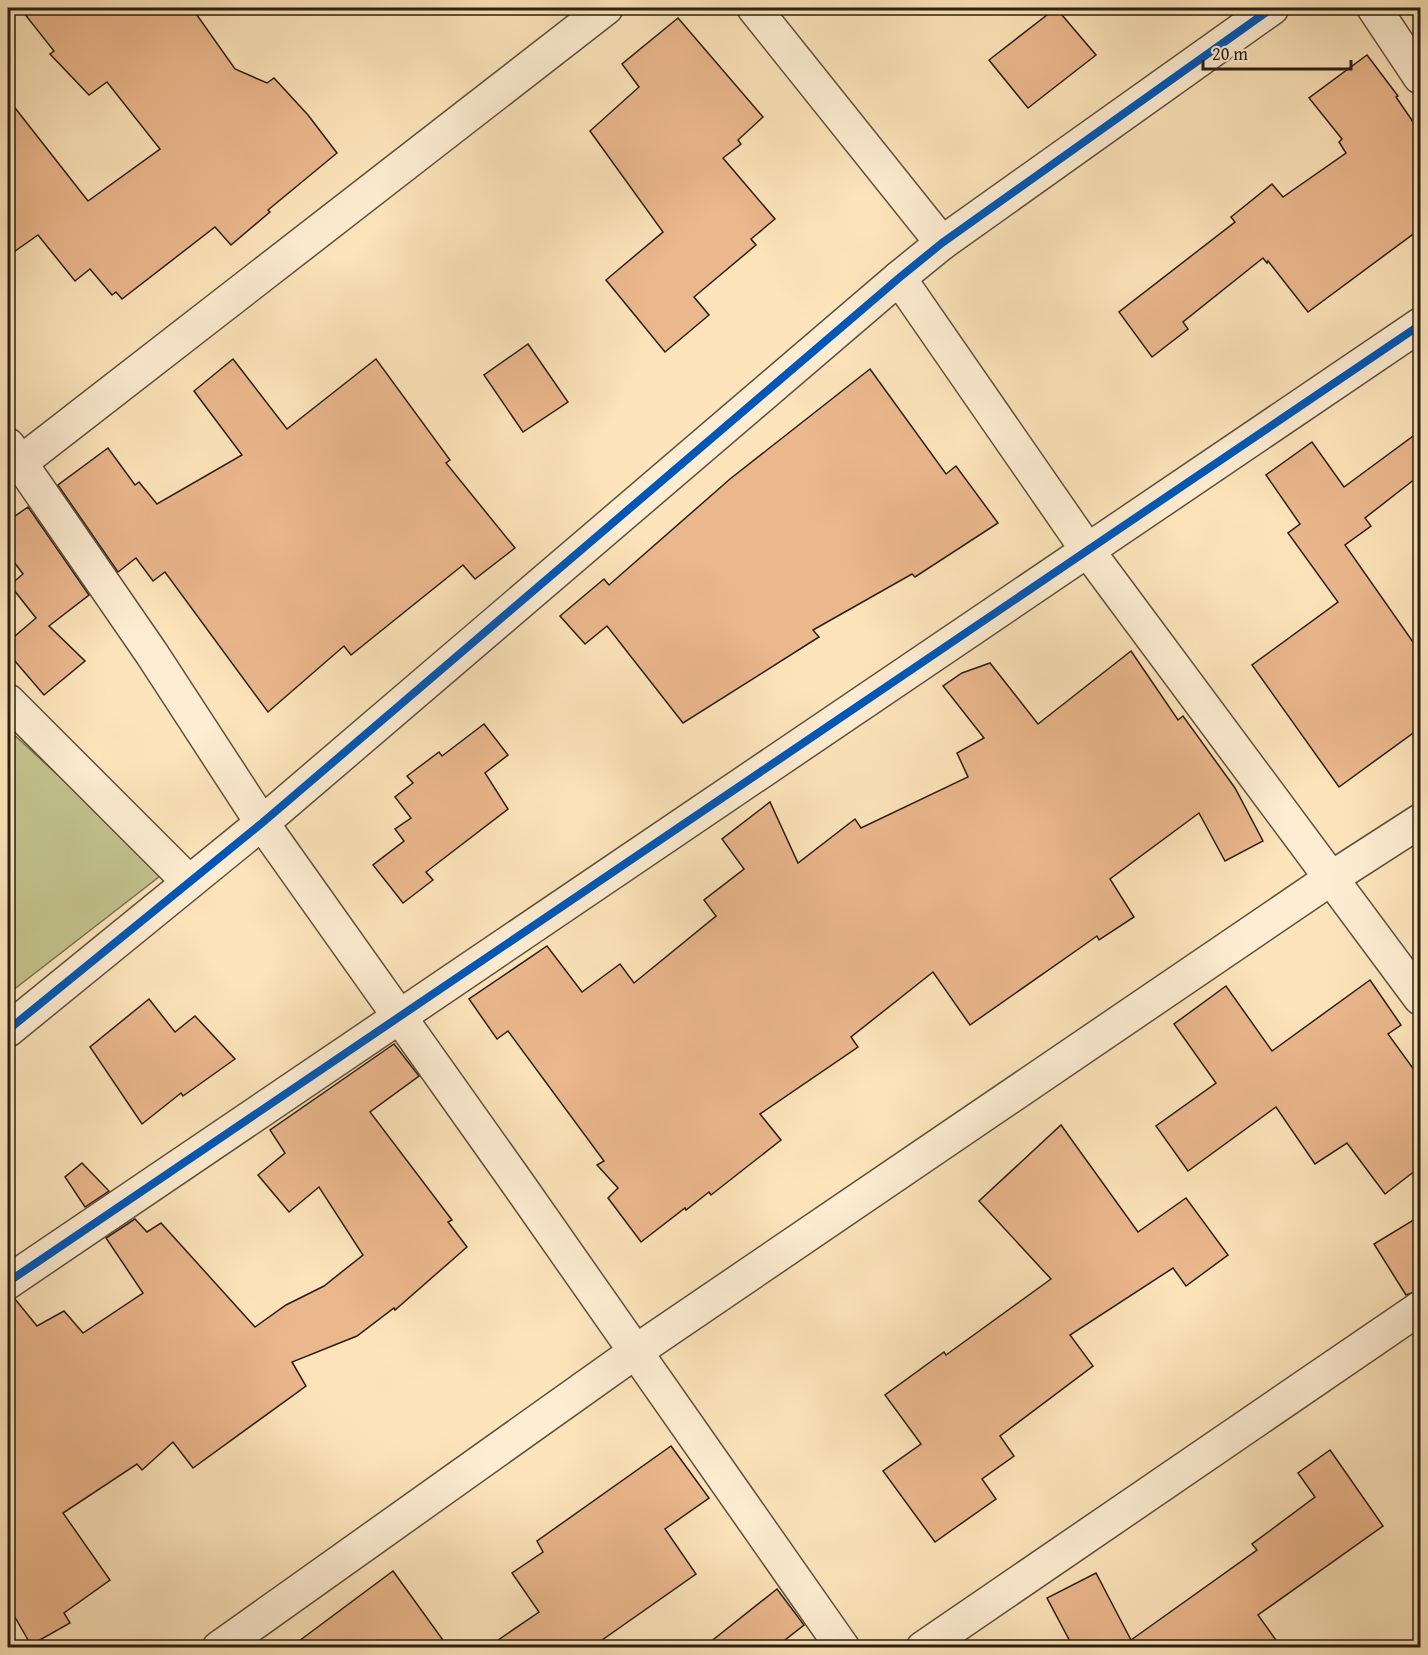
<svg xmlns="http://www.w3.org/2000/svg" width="1428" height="1655" font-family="'Gentium Book Plus',serif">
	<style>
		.green { fill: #c3c38d; stroke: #767151; stroke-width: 1.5 }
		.building { fill: #ebb78d; stroke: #291f15; stroke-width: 1.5 }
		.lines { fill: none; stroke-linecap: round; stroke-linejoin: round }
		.minor-casing { stroke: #5e503e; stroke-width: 36 }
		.minor { stroke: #feedd2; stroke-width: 33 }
		.cycleway-casing { stroke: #feedd2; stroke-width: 11 }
		.cycleway { stroke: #0057b8; stroke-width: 8 }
	</style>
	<rect width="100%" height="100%" fill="#fde4ba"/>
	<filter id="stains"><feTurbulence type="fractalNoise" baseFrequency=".00333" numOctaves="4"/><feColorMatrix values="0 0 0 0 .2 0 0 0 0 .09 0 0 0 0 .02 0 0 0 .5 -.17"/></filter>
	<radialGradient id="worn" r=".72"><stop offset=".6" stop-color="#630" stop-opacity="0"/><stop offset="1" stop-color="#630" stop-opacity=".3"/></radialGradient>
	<!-- green -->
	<path class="green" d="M8,729L164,873L8,994Z"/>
	<!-- building -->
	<g class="building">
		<path d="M20,8H192L235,69L267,83L274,78L308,115L337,153L268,210L270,212L231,245L215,227L122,299L116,292L112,295L90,269L75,281L38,235L8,256V99L88,201L160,149L107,82L89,95L50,54L54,51Z"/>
		<path d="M1056,8L1096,55L1028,108L989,60Z"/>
		<path d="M678,18L763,117L738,140L741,144L723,158L775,219L751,239L756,245L694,297L709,315L665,352L606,280L663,232L590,131L639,87L622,64Z"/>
		<path d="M1367,55L1398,96L1396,97L1420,132V229L1308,312L1268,261L1267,263L1263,258L1183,322L1188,329L1152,357L1119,312L1235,222L1231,217L1272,184L1283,197L1346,153L1339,142L1342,139L1309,98Z"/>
		<path d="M528,344L568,402L523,432L484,375Z"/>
		<path d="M233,359L287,429L376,359L450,460L446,463L515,548L475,579L463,565L351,655L344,646L268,712L165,572L153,581L136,558L118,572L58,485L108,448L135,485L139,482L157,504L242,455L194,391Z"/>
		<path d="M870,369L946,474L956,466L998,523L915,577L912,574L813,630L819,637L683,723L607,626L585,644L560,616L604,579L609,585L730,479Z"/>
		<path d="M1420,431V475L1365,518L1371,526L1345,545L1420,652V728L1339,787L1252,665L1338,602L1288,533L1300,524L1266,475L1312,442L1344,487Z"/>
		<path d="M28,507L89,595L49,626L85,661L44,695L8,653V642L36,618L10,585L23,574L8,554V521Z"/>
		<path d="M1131,651L1178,720L1183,716L1235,788L1263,841L1225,861L1199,813L1110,879L1134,917L1099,940L1097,936L970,1025L933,972L851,1037L858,1047L760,1114L781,1140L711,1195L709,1192L686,1210L685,1208L641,1242L608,1198L618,1188L597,1165L604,1161L508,1031L497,1039L469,999L547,946L582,992L620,964L634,983L716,916L704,900L744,869L722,839L770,802L798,863L855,819L861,828L968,777L957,753L984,738L943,686L962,673L990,663L1038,724Z"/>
		<path d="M484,724L508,755L485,773L508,809L426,872L433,880L403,903L373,865L404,841L395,829L411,818L395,797L413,783L407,776L439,752L442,756Z"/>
		<path d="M1370,980L1401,1025L1388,1034L1420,1078V1167L1385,1194L1347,1143L1315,1164L1276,1107L1188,1171L1156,1126L1216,1083L1174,1024L1226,986L1272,1051Z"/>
		<path d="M149,999L175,1032L195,1016L235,1059L183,1096L181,1093L142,1124L90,1047Z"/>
		<path d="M394,1044L419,1076L370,1112L452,1220L448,1222L467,1247L395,1310L394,1308L357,1336L292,1362L306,1386L193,1468L173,1442L142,1470L137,1464L63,1513L110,1580L64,1613L70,1623L31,1645L8,1605V1300L15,1299L37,1326L64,1311L83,1333L143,1293L106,1238L135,1219L147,1232L161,1223L255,1327L286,1305L324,1286L363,1255L319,1187L289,1212L258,1175L285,1153L270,1130Z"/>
		<path d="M1061,1125L1138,1232L1186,1198L1228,1255L1186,1286L1173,1268L1070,1335L1093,1366L1000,1436L1014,1456L982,1479L996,1499L935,1542L883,1471L921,1444L885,1395L944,1352L946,1355L1051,1279L979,1201Z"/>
		<path d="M82,1163L109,1191L85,1207L65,1177Z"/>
		<path d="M1420,1216V1290L1406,1295L1374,1244Z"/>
		<path d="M671,1446L709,1498L665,1529L696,1574L592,1647H488L539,1612L512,1573L543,1552L537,1541Z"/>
		<path d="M1330,1450L1383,1526L1258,1615L1281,1647H1073L1047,1598L1096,1573L1131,1640L1257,1550L1252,1544L1315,1497L1298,1473Z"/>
		<path d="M393,1571L448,1647H291Z"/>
		<path d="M777,1589L804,1625L776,1647H704Z"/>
	</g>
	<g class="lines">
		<defs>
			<g id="minor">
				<path d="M754,8L942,243"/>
				<path d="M1374,8L1420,77"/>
				<path d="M899,278L1088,551L1420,998"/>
				<path d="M8,445L152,654L262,823L516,1181L843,1648"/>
				<path d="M20,463L606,8"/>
				<path d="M8,701L189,882"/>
				<path d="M8,1030L262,823L899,278L942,243L1272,8"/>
				<path d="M8,1282L1420,325"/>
				<path d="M219,1648L635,1352L1330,879L1420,821"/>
				<path d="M923,1648L1420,1308"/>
			</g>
		</defs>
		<!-- minor casing -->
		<use href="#minor" class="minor-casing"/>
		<!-- minor -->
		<use href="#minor" class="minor"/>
		<defs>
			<g id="cycleway">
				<path d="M8,1030L262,823L899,278L942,243L1272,8"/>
				<path d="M8,1282L1420,325"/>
			</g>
		</defs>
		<!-- cycleway casing -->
		<use href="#cycleway" class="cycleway-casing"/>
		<!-- cycleway -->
		<use href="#cycleway" class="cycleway"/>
	</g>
	<!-- margin -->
	<rect width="1428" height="1655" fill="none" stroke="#fde4ba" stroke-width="30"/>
	<rect x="9" y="9" width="1410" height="1637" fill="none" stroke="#291f15" stroke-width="3"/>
	<rect x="15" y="15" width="1398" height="1625" fill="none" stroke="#291f15" stroke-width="1.5"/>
	<!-- scale -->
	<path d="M1203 60v9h148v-9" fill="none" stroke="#291f15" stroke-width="3"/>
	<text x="1212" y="60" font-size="18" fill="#291f15" stroke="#feedd2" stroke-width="4.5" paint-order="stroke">20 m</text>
	<rect width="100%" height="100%" filter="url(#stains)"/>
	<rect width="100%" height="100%" fill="url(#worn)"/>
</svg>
